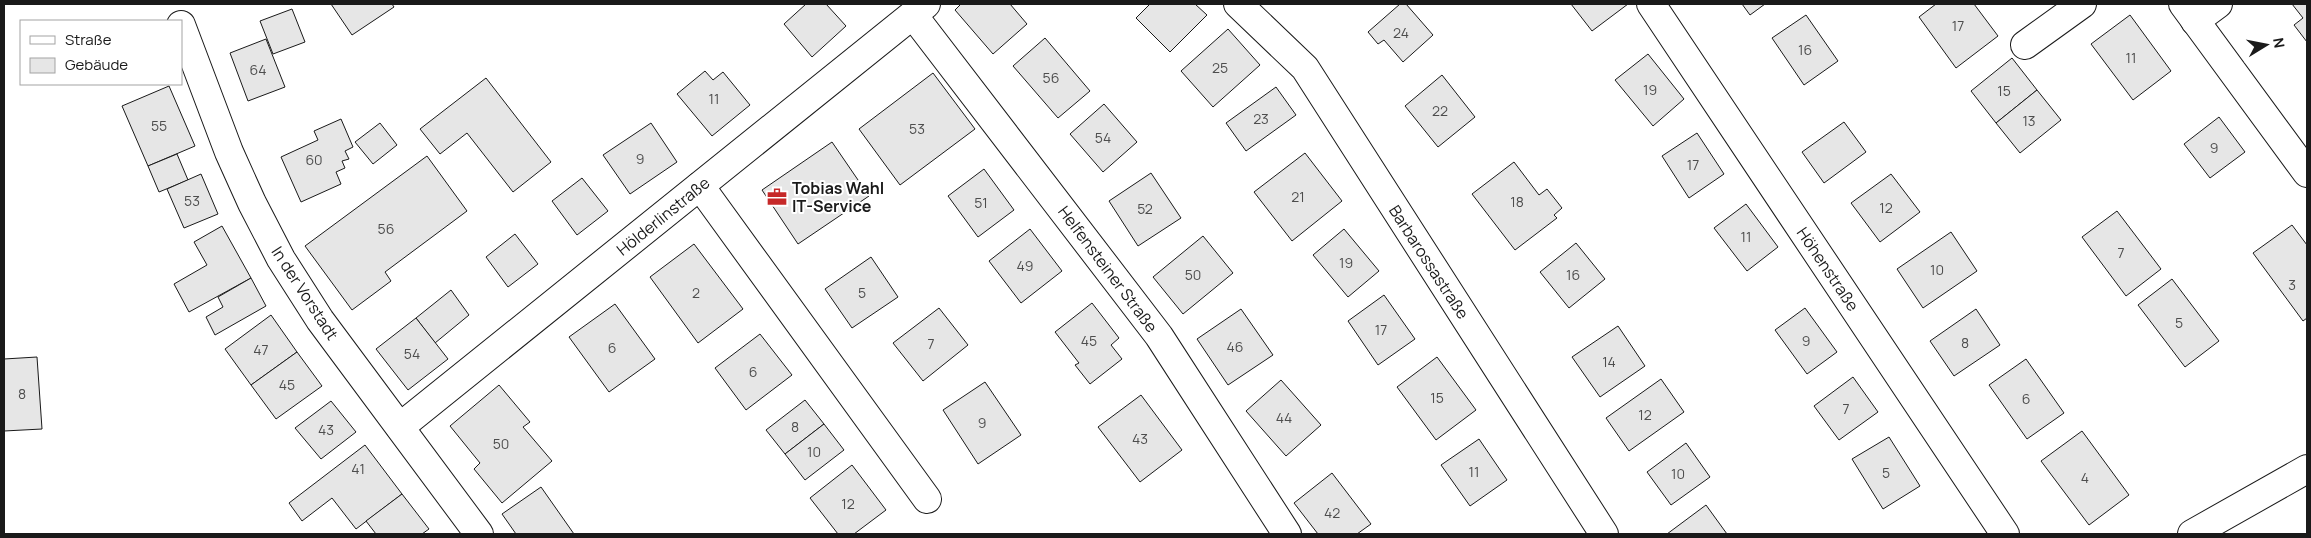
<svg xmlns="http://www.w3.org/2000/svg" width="2311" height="538" font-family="Manrope,sans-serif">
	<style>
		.building { fill: #e6e6e6; stroke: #1a1a1a }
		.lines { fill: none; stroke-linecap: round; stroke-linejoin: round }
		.minor-casing { stroke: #1a1a1a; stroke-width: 30 }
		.minor { stroke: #fff; stroke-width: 28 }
		.labels { text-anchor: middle; stroke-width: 4; stroke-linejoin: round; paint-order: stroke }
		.number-label { font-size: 14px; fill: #4d4d4d }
		.poi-label { font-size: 16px; font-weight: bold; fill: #1a1a1a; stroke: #fff; text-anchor: start }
		.street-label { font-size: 16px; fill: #1a1a1a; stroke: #fff }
	</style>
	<rect width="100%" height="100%" fill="#fff"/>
	<!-- building -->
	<g class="building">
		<path d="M331,4H392L394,7L352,35Z"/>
		<path d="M806,4H826L846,26L812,57L784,24Z"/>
		<path d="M961,4H1010L1027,24L993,54L955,10Z"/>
		<path d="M1150,4H1195L1207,15L1170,52L1136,18Z"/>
		<path d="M1400,4H1406L1433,35L1403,62L1384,40L1378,44L1368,32Z"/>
		<path d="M1571,4H1628L1592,31Z"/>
		<path d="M1742,4H1765L1750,15Z"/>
		<path d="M1936,4H1974L1998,36L1956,68L1919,17Z"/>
		<path d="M2292,4H2307V42L2294,25L2303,18Z"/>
		<path d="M292,9L305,42L273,54L260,21Z"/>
		<path d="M1806,15L1838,61L1804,85L1772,38Z"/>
		<path d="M2130,15L2171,71L2133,100L2091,44Z"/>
		<path d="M1228,29L1260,65L1213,107L1181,71Z"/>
		<path d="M1045,38L1090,91L1058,118L1013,66Z"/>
		<path d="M266,39L285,87L248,101L230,53Z"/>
		<path d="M1648,54L1684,99L1653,126L1615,80Z"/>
		<path d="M2012,58L2037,90L1996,123L1971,91Z"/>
		<path d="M705,71L713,80L723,72L750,105L712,136L677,94Z"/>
		<path d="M933,73L975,129L900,185L859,129Z"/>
		<path d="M1442,75L1475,117L1438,147L1405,106Z"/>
		<path d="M486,78L551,162L513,192L467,133L440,154L420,129Z"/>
		<path d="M169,86L195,146L148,166L122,106Z"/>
		<path d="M1276,87L1296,115L1246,151L1226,123Z"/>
		<path d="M2037,90L2061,120L2020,153L1996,123Z"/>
		<path d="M1104,104L1137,142L1103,172L1070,134Z"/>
		<path d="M2219,117L2245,152L2210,178L2184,144Z"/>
		<path d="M341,119L353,147L345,151L349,159L342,161L345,168L336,172L341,184L301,202L281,157L318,140L314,131Z"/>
		<path d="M1844,122L1866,152L1824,183L1802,152Z"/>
		<path d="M380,123L397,145L373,164L355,142Z"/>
		<path d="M651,123L677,162L630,194L603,155Z"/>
		<path d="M1697,133L1724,174L1689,198L1662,156Z"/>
		<path d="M832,142L869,196L798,244L762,190Z"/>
		<path d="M1305,153L1342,201L1292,241L1254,192Z"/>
		<path d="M177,154L188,180L159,192L148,166Z"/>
		<path d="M427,156L467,211L385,272L391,281L352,310L305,246Z"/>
		<path d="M1514,162L1539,195L1547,189L1562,208L1554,215L1557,218L1515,250L1472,194Z"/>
		<path d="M984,169L1014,210L978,237L948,196Z"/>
		<path d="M1151,173L1181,218L1138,246L1109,201Z"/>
		<path d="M201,174L218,214L184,228L167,189Z"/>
		<path d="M1891,174L1920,212L1880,242L1851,203Z"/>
		<path d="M582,178L608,211L577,235L552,201Z"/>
		<path d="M1746,204L1778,247L1747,271L1714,228Z"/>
		<path d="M2117,211L2161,269L2126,296L2082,237Z"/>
		<path d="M2292,225L2307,245V318L2303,321L2253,253Z"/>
		<path d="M222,226L251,278L189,312L174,284L207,265L194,242Z"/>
		<path d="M1030,229L1062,271L1021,303L989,261Z"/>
		<path d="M1344,229L1379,271L1348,297L1313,255Z"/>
		<path d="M1951,232L1977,271L1923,308L1897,269Z"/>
		<path d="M515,234L538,264L508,287L486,257Z"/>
		<path d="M1203,236L1233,273L1183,314L1153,277Z"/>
		<path d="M1576,243L1605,279L1569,308L1540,272Z"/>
		<path d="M694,244L743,309L698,343L650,277Z"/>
		<path d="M871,257L898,297L852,328L825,289Z"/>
		<path d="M251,278L266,306L215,335L206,317L223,307L218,297Z"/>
		<path d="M2172,279L2219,341L2185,367L2138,305Z"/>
		<path d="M451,290L469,315L435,343L416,318Z"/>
		<path d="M1384,295L1415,339L1378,365L1348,321Z"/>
		<path d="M1092,303L1119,338L1111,345L1122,359L1090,384L1075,365L1079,363L1055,332Z"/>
		<path d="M615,304L655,359L609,392L569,337Z"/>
		<path d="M939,308L968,345L923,381L893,343Z"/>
		<path d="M1805,308L1837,352L1807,374L1775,330Z"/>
		<path d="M1241,309L1273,355L1228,385L1197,339Z"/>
		<path d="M1976,309L2000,345L1954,376L1930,341Z"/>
		<path d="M271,315L297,352L251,385L225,349Z"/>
		<path d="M416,318L448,359L408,390L376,349Z"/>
		<path d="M1618,326L1645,366L1600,397L1572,357Z"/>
		<path d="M760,334L792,375L746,410L715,368Z"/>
		<path d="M297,352L322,386L276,419L251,385Z"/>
		<path d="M37,357L42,429L4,431V359Z"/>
		<path d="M1437,357L1476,410L1436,440L1397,387Z"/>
		<path d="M2026,359L2064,413L2027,439L1989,385Z"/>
		<path d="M1853,377L1878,412L1839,440L1814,406Z"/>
		<path d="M1661,379L1684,412L1629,451L1606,418Z"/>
		<path d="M1281,380L1321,425L1286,456L1246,411Z"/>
		<path d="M985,382L1021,435L978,464L943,410Z"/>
		<path d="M499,385L530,422L523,427L552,461L502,503L474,469L480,463L450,426Z"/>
		<path d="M1141,395L1182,450L1140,482L1098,427Z"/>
		<path d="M805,400L824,424L785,454L766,430Z"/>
		<path d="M331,401L356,432L321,459L295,428Z"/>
		<path d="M824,424L844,450L805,480L785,454Z"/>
		<path d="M2082,431L2129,495L2089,525L2041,461Z"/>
		<path d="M1889,437L1920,486L1883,509L1852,459Z"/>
		<path d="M1479,439L1507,480L1470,506L1441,465Z"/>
		<path d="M1686,443L1710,477L1671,505L1647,472Z"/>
		<path d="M365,445L402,494L356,529L332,498L302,521L289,503Z"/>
		<path d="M852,465L886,510L854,534H838L810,498Z"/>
		<path d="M1332,473L1371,524L1357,534H1318L1294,503Z"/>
		<path d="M541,487L574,534H516L502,514Z"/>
		<path d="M402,494L429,529L422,534H376L366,521Z"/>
		<path d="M1706,505L1727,534H1667Z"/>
	</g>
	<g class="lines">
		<defs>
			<g id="minor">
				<path d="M1238,4L1305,68L1604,534"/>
				<path d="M1651,4L2005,534"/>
				<path d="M2183,4L2307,173"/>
				<path d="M913,15L1159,336L1287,534"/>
				<path d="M2195,21L2218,4"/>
				<path d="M181,25L229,152L252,203L281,259L320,320L479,534"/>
				<path d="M2025,45L2082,4"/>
				<path d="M700,186L927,499"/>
				<path d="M400,427L926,4"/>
				<path d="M2192,534L2307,469"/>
			</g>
		</defs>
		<!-- minor casing -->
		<use href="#minor" class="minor-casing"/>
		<!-- minor -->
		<use href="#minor" class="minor"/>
	</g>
	<!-- icons -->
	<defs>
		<symbol id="office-bare" viewBox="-9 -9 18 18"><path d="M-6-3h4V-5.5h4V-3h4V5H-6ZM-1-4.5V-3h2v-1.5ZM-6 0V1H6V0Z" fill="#c62828" stroke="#fff" stroke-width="2.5" paint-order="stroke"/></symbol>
	</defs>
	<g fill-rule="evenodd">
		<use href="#office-bare" x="763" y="183" width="28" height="28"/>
	</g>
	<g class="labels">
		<!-- number labels -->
		<g class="number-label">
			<text x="1958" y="31">17</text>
			<text x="1401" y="38">24</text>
			<text x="1805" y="55">16</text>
			<text x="2131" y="63">11</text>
			<text x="1220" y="73">25</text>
			<text x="258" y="75">64</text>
			<text x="1051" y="83">56</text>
			<text x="1650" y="95">19</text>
			<text x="2004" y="96">15</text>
			<text x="714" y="104">11</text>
			<text x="1440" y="116">22</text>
			<text x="1261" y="124">23</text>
			<text x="2029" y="126">13</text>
			<text x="159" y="131">55</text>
			<text x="917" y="134">53</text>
			<text x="1103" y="143">54</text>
			<text x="2214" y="153">9</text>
			<text x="640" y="164">9</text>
			<text x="314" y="165">60</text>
			<text x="1693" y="170">17</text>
			<text x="1298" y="202">21</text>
			<text x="192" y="206">53</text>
			<text x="1517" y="207">18</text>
			<text x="981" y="208">51</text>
			<text x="1886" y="213">12</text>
			<text x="1145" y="214">52</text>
			<text x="386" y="234">56</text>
			<text x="1746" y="242">11</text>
			<text x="2121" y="258">7</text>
			<text x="1346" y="268">19</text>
			<text x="1025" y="271">49</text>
			<text x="1937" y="275">10</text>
			<text x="1193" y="280">50</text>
			<text x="1573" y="280">16</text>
			<text x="2292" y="290">3</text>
			<text x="696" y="298">2</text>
			<text x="862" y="298">5</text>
			<text x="2179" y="328">5</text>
			<text x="1381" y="335">17</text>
			<text x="1089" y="346">45</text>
			<text x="1806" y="346">9</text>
			<text x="1965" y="348">8</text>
			<text x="931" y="349">7</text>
			<text x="1235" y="352">46</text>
			<text x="612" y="353">6</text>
			<text x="261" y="355">47</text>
			<text x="412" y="359">54</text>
			<text x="1609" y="367">14</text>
			<text x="753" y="377">6</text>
			<text x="287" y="390">45</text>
			<text x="22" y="399">8</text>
			<text x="1437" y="403">15</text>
			<text x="2026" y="404">6</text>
			<text x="1846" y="414">7</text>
			<text x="1645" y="420">12</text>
			<text x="1284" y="423">44</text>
			<text x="982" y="428">9</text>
			<text x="795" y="432">8</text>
			<text x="326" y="435">43</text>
			<text x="1140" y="444">43</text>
			<text x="501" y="449">50</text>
			<text x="814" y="457">10</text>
			<text x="358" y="474">41</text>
			<text x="1474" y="477">11</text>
			<text x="1886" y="478">5</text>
			<text x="1678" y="479">10</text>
			<text x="2085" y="483">4</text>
			<text x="848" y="509">12</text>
			<text x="1332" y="518">42</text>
		</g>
		<!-- poi labels -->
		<g class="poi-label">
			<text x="792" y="194">Tobias Wahl<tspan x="792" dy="18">IT-Service</tspan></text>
		</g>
		<!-- street labels -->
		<g class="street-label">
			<text transform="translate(663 216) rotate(-39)" y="6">Hölderlinstraße</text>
			<text transform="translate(1429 262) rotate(57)" y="6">Barbarossastraße</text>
			<text transform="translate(1108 269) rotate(53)" y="6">Helfensteiner Straße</text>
			<text transform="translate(1828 269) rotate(56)" y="6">Höhenstraße</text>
			<text transform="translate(305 293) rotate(57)" y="6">In der Vorstadt</text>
		</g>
	</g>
	<!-- border -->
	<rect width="2311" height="538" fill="none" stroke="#1a1a1a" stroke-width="10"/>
	<!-- legend -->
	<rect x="20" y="20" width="162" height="65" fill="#ffffff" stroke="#a3a3a3"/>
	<rect x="30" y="36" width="25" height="8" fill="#ffffff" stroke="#a3a3a3"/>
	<text x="65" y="45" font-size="15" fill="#1a1a1a">Straße</text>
	<rect x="30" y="58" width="25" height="15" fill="#e6e6e6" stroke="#a3a3a3"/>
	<text x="65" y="70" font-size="15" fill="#1a1a1a">Gebäude</text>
	<!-- north arrow -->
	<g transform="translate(2266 45) rotate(80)" stroke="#ffffff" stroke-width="4" paint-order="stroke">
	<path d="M0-4L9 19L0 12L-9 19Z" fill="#1a1a1a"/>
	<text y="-8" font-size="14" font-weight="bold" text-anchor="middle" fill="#1a1a1a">N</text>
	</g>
</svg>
